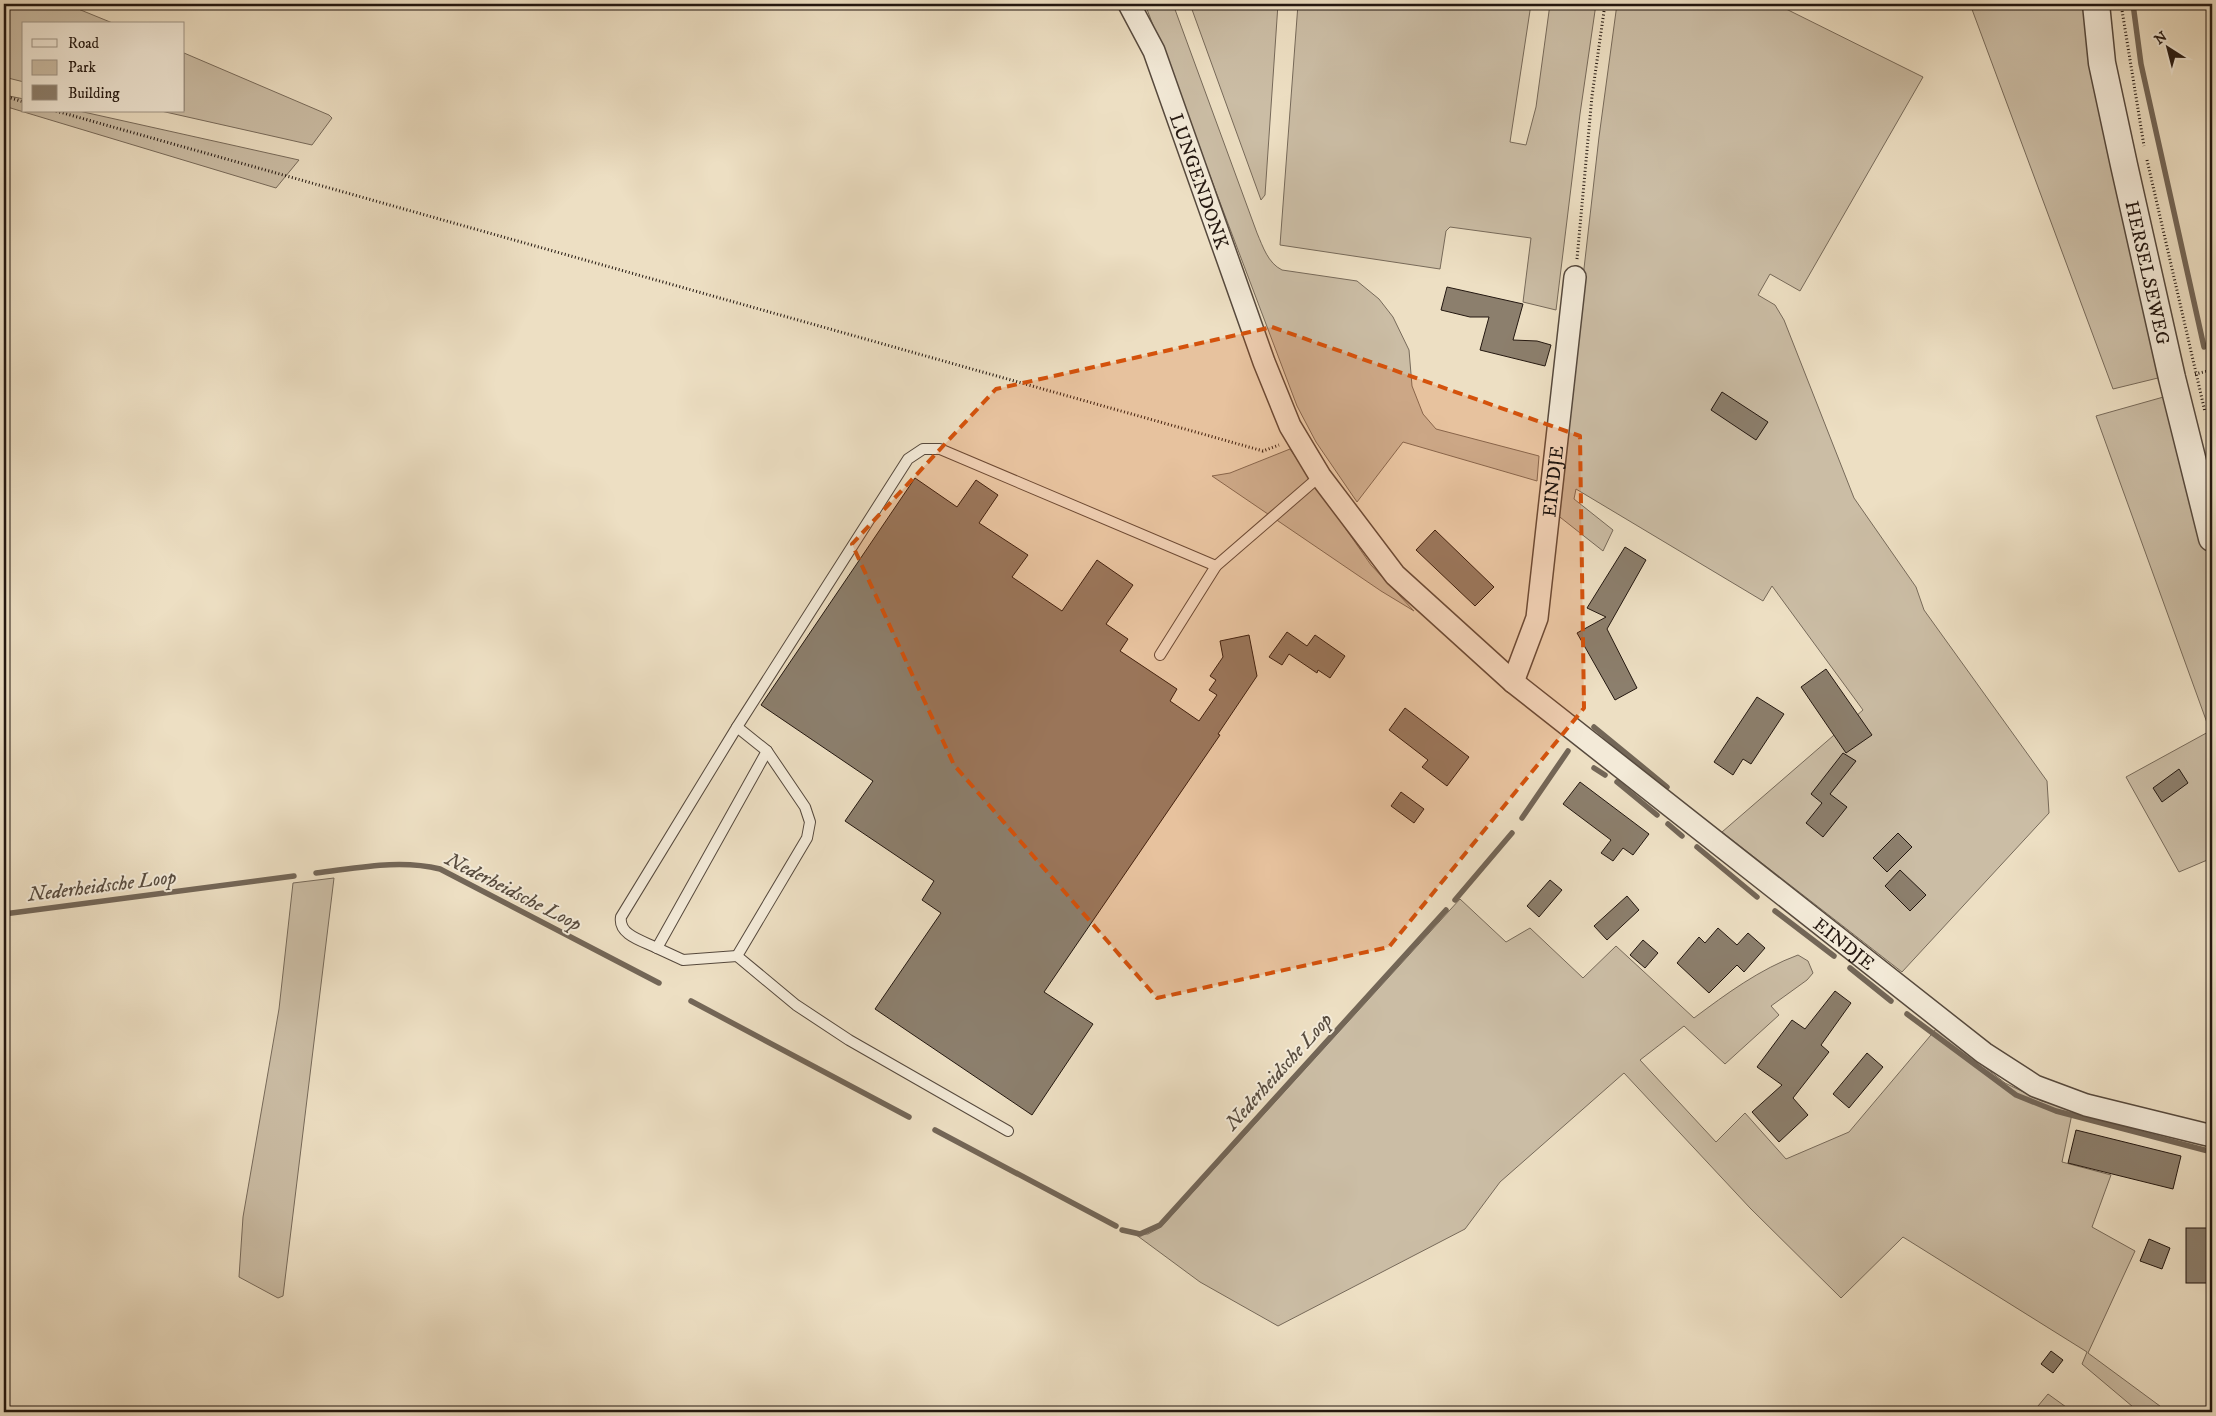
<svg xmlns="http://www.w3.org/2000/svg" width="2216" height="1416" font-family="'IM FELL DW Pica',serif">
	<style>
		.green { fill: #cbbda5; stroke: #776a5a }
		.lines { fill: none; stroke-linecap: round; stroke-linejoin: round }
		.stream { stroke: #736657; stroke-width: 5.5 }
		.building { fill: #8c7f6d; stroke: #231710 }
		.service-casing { stroke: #56493d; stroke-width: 12 }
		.minor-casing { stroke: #56493d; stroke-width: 24 }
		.tertiary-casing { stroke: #56493d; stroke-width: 29 }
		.path { stroke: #231710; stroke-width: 3; stroke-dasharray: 1 2.5; stroke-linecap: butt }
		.service { stroke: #f3ead8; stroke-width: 10 }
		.minor { stroke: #f3ead8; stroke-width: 21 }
		.tertiary { stroke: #f3ead8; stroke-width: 26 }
		.marked { fill: #d4520c; fill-opacity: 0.2; stroke: #d4520c; stroke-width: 4; stroke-dasharray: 10 6; stroke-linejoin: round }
		.labels { text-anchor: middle; stroke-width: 4; stroke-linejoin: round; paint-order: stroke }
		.street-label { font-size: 19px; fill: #231710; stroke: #f3ead8 }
		.water-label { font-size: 20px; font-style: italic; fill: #584c3f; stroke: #f3ead8 }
	</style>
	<rect width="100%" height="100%" fill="#eddfc3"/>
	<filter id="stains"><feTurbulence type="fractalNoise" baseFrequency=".004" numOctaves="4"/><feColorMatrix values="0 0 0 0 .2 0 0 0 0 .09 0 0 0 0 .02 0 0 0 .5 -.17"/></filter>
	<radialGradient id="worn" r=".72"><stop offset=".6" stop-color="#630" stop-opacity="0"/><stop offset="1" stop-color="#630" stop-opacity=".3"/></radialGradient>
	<!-- green -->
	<g class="green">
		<path d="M4,4H66L115,24H24V82L4,77Z"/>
		<path d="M1145,4H1173L1257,233C1263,247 1268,263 1282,270L1357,281L1379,299L1393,317L1409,350L1412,386L1423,414L1436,429L1539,456L1537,481L1403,442L1357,502L1316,442L1297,406Z"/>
		<path d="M1190,4H1278L1265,195L1261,200Z"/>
		<path d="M1298,4H1531L1510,142L1526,145L1536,107L1550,4H1596L1580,114L1556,310L1523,302L1531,238L1450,227L1446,231L1440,269L1280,245Z"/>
		<path d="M1617,4H1776L1923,77L1800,291L1770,274L1758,295L1775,305L1784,320L1854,498L1916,587L1924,610L2047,781L2049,813L1902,972L1722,832L1863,710L1772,586L1763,601L1576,489L1574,499L1613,530L1603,551L1556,514L1599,137Z"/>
		<path d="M1970,4H2087L2162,377L2113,389Z"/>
		<path d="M184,53L329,115L332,118L312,145L161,111H184Z"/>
		<path d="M4,95L24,99V111H79L299,160L276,188L4,106Z"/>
		<path d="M2167,396L2190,492L2212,568V858L2179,872L2126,777L2210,731L2096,416Z"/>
		<path d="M1290,449L1371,565L1414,611L1381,591L1212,476L1230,473Z"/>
		<path d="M334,878L283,1296L278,1298L239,1277L243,1217L279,1009L293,883Z"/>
		<path d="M1460,899L1506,942L1530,928L1583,978L1616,946L1694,1018C1726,994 1760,969 1798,955L1808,961L1813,973L1807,980L1771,1006L1779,1015L1725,1064L1684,1026L1640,1060L1716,1142L1745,1113L1786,1159L1849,1132L1936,1029L2005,1083L2042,1101L2073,1109L2062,1162L2111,1175L2092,1227L2135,1251L2088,1353L2168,1412H2139L2082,1364L2087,1352L1903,1237L1841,1298L1750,1208L1624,1073L1500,1182L1465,1229L1278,1326L1200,1282L1135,1234H1148L1161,1227Z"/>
		<path d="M2048,1394L2073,1412H2033Z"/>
	</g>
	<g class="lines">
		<!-- stream -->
		<g class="stream">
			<path d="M2133,4L2141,64L2204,347"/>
			<path d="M1594,727L1667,787"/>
			<path d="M1594,768L1605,775"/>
			<path d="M1617,782L1657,815"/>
			<path d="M1522,818L1568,751"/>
			<path d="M1668,824L1682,836"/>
			<path d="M1697,847L1757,897"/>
			<path d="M316,873C358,868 399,859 440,869L659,983"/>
			<path d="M1455,900L1512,833"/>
			<path d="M1775,911L1834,956"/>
			<path d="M4,914L294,876"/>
			<path d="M1850,968L1891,1001"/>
			<path d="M691,1001L909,1117"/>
			<path d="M1907,1014L2016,1095L2056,1111L2212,1152"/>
			<path d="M935,1130L1116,1226"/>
			<path d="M1122,1230L1140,1234L1160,1225L1446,910"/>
		</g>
	</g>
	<!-- building -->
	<g class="building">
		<path d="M1447,287L1523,304L1513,340L1537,341L1551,345L1545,366L1480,350L1489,317H1470L1441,310Z"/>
		<path d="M1722,392L1768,422L1756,440L1711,410Z"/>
		<path d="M915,478L957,507L976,480L998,495L979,523L1028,555L1012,577L1062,611L1097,560L1133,585L1106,624L1128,639L1120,651L1177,689L1170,701L1199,721L1217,695L1209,690L1216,680L1210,676L1223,657L1220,641L1249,635L1257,676L1218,734L1220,735L1044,992L1093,1024L1032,1115L875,1009L941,913L922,900L934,881L845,821L873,781L761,705Z"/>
		<path d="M1435,530L1494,587L1475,606L1416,550Z"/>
		<path d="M1625,547L1646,560L1607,629L1637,688L1615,700L1577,633L1606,617L1587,608Z"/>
		<path d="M1287,632L1307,646L1315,635L1345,656L1330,678L1318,670L1317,673L1289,654L1282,665L1269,657Z"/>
		<path d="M1826,669L1872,735L1846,753L1801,687Z"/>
		<path d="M1757,697L1784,714L1751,764L1743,759L1733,775L1714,762Z"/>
		<path d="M1405,708L1469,757L1447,786L1422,767L1428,760L1389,730Z"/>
		<path d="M1843,753L1856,761L1830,794L1847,807L1823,837L1806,823L1822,803L1811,794Z"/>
		<path d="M2179,769L2188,783L2162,802L2153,788Z"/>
		<path d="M1580,782L1649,834L1633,855L1623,848L1613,861L1601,853L1611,840L1563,804Z"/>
		<path d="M1401,792L1424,809L1414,823L1391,806Z"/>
		<path d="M1898,833L1912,847L1887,872L1873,858Z"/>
		<path d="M1900,870L1926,895L1910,911L1885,886Z"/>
		<path d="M1550,880L1562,890L1539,917L1527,906Z"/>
		<path d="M1627,896L1639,910L1607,940L1594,926Z"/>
		<path d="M1718,928L1737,945L1748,933L1765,948L1744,972L1737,965L1709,993L1677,963L1699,937L1705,943Z"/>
		<path d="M1643,940L1658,953L1645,968L1630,955Z"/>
		<path d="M1835,991L1851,1003L1821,1045L1829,1052L1793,1098L1808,1115L1779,1142L1752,1112L1782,1085L1757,1067L1792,1020L1805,1029Z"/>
		<path d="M1867,1053L1883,1067L1849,1108L1833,1094Z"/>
		<path d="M2076,1130L2181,1156L2173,1189L2068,1163Z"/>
		<rect x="2186" y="1228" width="26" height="55"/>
		<path d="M2149,1239L2170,1248L2162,1269L2140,1261Z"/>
		<path d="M2051,1351L2063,1360L2053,1373L2041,1364Z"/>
	</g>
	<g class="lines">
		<defs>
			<g id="service">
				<path d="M1160,655L1216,566L1320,476"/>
				<path d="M737,727L767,751L805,807L810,822L807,838L737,956L796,1005L849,1040L1008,1131"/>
				<path d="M767,751L657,948C643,941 618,935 621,917L737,727L908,459L923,449H940L1216,566"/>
				<path d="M657,948L683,960L737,956"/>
			</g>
			<g id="minor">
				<path id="s1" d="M1129,4L1154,51L1264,362L1290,426L1320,476L1395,575L1513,682L1984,1053L2035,1086L2086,1105L2212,1136"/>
				<path id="s2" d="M1513,682L1537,618L1575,277"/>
			</g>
			<g id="tertiary">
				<path id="s3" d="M2096,4L2102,63L2124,165L2172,378L2212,538"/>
			</g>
		</defs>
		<!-- service casing -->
		<use href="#service" class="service-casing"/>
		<!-- minor casing -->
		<use href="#minor" class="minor-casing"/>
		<!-- tertiary casing -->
		<use href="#tertiary" class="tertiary-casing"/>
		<!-- path -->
		<g class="path">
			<path d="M2121,4L2144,146"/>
			<path d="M4,96L24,102"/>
			<path d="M56,111L1263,451L1279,445"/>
			<path d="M2147,160L2205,412"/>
			<path d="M1577,259L1592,96L1605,4"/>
			<path d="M2195,374L2212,370"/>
		</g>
		<!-- service -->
		<use href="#service" class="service"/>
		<!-- minor -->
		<use href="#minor" class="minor"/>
		<!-- tertiary -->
		<use href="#tertiary" class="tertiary"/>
	</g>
	<!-- marked area -->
	<path class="marked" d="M1272,327L1580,436L1584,708L1389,947L1157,998L954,765L852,544L996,389Z"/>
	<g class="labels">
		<!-- street labels -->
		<g class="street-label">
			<text dy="7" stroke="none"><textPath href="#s1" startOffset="191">LUNGENDONK</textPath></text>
			<text dy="7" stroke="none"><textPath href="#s3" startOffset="274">HERSELSEWEG</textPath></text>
			<text dy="7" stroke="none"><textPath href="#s2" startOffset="206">EINDJE</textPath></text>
			<text dy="7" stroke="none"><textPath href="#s1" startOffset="1216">EINDJE</textPath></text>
		</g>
		<!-- water labels -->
		<g class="water-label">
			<text transform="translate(102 885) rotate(-7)" y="7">Nederheidsche Loop</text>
			<text transform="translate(514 891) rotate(27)" y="7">Nederheidsche Loop</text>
			<text transform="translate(1278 1071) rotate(-48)" y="7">Nederheidsche Loop</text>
		</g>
	</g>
	<!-- margin -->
	<rect width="2216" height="1416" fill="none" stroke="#eddfc3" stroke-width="20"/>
	<rect x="5" y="5" width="2206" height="1406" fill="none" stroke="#231710" stroke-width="2.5"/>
	<rect x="10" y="10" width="2196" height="1396" fill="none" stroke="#231710"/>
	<!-- legend -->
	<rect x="22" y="22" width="162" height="90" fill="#f3ead8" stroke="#a09688"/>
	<rect x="32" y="39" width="25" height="8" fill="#f3ead8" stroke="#a09688"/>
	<text x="68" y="48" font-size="15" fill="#231710">Road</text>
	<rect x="32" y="60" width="25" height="15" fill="#cbbda5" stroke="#a09688"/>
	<text x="68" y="72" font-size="15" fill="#231710">Park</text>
	<rect x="32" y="85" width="25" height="15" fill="#8c7f6d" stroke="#a09688"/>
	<text x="68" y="98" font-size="15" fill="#231710">Building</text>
	<!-- north arrow -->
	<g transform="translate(2168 48) rotate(324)" stroke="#f3ead8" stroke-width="4" paint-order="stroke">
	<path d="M0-4L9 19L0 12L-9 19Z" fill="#231710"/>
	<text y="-8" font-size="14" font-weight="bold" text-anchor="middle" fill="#231710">N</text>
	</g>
	<rect width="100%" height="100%" filter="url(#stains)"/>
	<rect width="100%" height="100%" fill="url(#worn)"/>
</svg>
